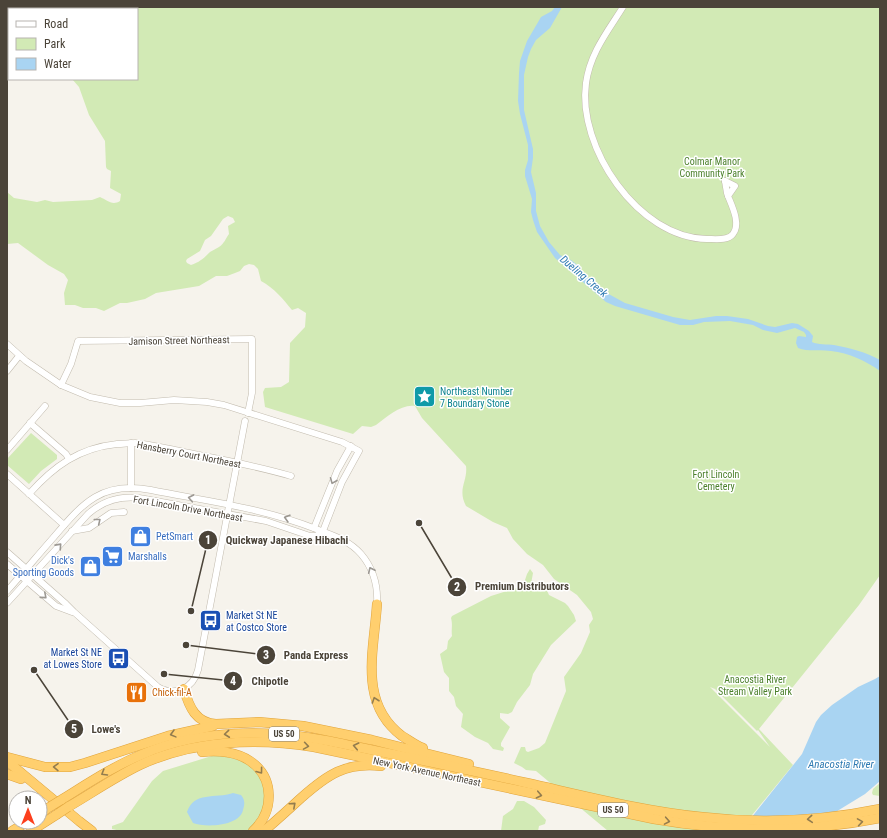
<svg xmlns="http://www.w3.org/2000/svg" width="887" height="838" font-family="'Roboto Condensed',sans-serif">
	<style>
		.green { fill: #d2eab5; fill-rule: evenodd }
		.water { fill: #a9d4f2 }
		.lines { fill: none; stroke-linecap: round; stroke-linejoin: round }
		.minor-casing { stroke: #c2bbae; stroke-width: 7 }
		.highway-casing { stroke: #e0a43c; stroke-width: 10 }
		.minor { stroke: #fff; stroke-width: 6 }
		.highway { stroke: #ffcf6e; stroke-width: 9 }
		.highway-bridge-casing { stroke: #e0a43c; stroke-width: 10; stroke-linecap: butt }
		.highway-bridge { stroke: #ffcf6e; stroke-width: 9 }
		.oneway { stroke: #9c9892 }
		.oneway2 { stroke: #937c4e }
		.labels { text-anchor: middle; stroke-width: 3; stroke-linejoin: round; paint-order: stroke }
		.shield { fill: #fff; stroke: #817c74; stroke-width: 1 }
		.shield-label { font-size: 9px; font-weight: bold; fill: #4b4439 }
		.park-label { font-size: 10px; fill: #4a7f2a; stroke: #fff }
		.street-label { font-size: 10px; fill: #4b4439; stroke: #fff }
		.culture-label { font-size: 10px; fill: #0d838f; stroke: #fff; text-anchor: start }
		.shop-label { font-size: 10px; fill: #366cbe; stroke: #fff; text-anchor: start }
		.transit-label { font-size: 10px; fill: #164399; stroke: #fff; text-anchor: start }
		.food-label { font-size: 10px; fill: #c56008; stroke: #fff; text-anchor: start }
		.water-label { font-size: 11px; font-style: italic; fill: #2e7ab2; stroke: #fff }
		.leader { fill: none; stroke: #4b4439; stroke-width: 1.5 }
		.callout-dot { fill: #4b4439; stroke: #fff; stroke-width: 1.5 }
		.mark-label { font-size: 12px; text-anchor: middle; font-weight: bold; fill: #fff }
		.callout-label { font-size: 11px; text-anchor: middle; font-weight: bold; fill: #4b4439; stroke: #fff; stroke-width: 3; stroke-linejoin: round; paint-order: stroke }
	</style>
	<rect width="100%" height="100%" fill="#f6f3ec"/>
	<!-- green -->
	<g class="green">
		<path d="M7,7H880V575L859,605L759,729L793,765L739,831H608L536,771L526,770L522,767L514,763L521,747H525L526,751L528,752L539,748L545,743L566,691L564,677L581,653L590,632L589,625L593,619L591,612L577,595L554,579L543,565L527,554L513,539L507,528L493,522L466,506C457,489 468,481 466,466L422,418L415,406C401,404 387,417 376,425L371,427L362,426L353,434L265,407L263,392L265,388L281,387L289,382L290,343L305,327L306,313L298,308L292,310C283,299 274,288 261,281L258,269L254,265L249,264L244,266L240,271L235,273L227,276H216L199,286L156,293L145,299L127,303H120L104,311L96,308H83L75,305H65L64,293L68,280L64,274L48,265L18,243L7,244V192L14,198L37,202L45,200L53,202L92,200L100,197C107,200 112,206 120,201L121,194L110,188L111,171L107,169L106,167L105,141L89,115L79,87L72,79H137V9H9V21L7,20ZM228,216L233,218L235,222L228,226L229,234C226,238 224,244 219,247C216,249 213,250 210,252C204,258 200,262 191,265L187,263L186,261L187,259L200,251L205,240L211,236L223,219ZM710,687L715,689L757,731L758,730L770,747Z"/>
		<path d="M31,433L57,455V459L41,471L29,484L7,465V459Z"/>
		<path d="M530,569L533,573L531,584H544L549,595L565,603L568,606L574,615L576,621L551,645L533,674L530,685L517,702L512,712L508,714L500,713V718L510,727L501,743V746L504,748L503,751L493,749L488,743L475,737L461,727L463,714L456,706L454,697L449,691V678L444,672L440,654L447,649L448,641L452,636C451,628 453,626 451,618L452,616L491,596L523,586L527,574Z"/>
		<path d="M215,755C230,757 247,760 258,773C273,790 265,819 247,831H165L162,830L158,831H121L112,829V826L123,822L152,781L163,771Z"/>
		<path d="M880,783V796L873,795L872,793L873,789Z"/>
		<path d="M517,801H524L534,807L546,820L545,824L539,826L538,831H501L503,816L513,809Z"/>
	</g>
	<!-- water -->
	<g class="water">
		<path d="M555,7H562L550,28L536,40L531,49L528,57L524,75V110L533,149V158L531,172L536,193V211L540,226L549,242L560,255L571,260L576,264L583,274L605,292L625,303L673,317L690,320L716,316H727L748,319L768,326L775,327L792,323L798,324L809,331L813,336L812,342C818,345 827,344 834,345C850,348 866,352 880,360V371C866,361 849,353 831,351C820,349 808,352 798,348L796,343L797,337L799,336L806,337V335L804,332L795,328L777,333L763,330L753,325L730,321L704,322L693,325H680L615,306L606,302L555,258L537,232L533,220L531,212L532,199L525,176V170L528,160V145L520,114L518,101L519,73L520,61L527,41L541,17L552,11Z"/>
		<path d="M880,676V781L865,794L834,813L821,831L751,818L802,754L816,722L821,715L832,705L858,687L875,679Z"/>
		<path d="M233,793L241,795C245,800 245,804 243,810C240,826 206,828 193,823L187,812C194,791 215,799 233,793Z"/>
	</g>
	<g class="lines">
		<defs>
			<g id="minor">
				<path d="M623,7C608,31 590,53 586,83C577,147 638,238 707,239C715,239 728,241 733,234C741,224 732,206 728,196L735,186L725,181"/>
				<path d="M725,181L727,193L728,196"/>
				<path d="M7,344L26,361L61,385L90,397L120,403H140L174,400L207,402L224,405L342,442L359,451L342,482L323,531L316,536H310L266,521L145,499C124,495 104,500 88,514L7,603"/>
				<path d="M7,371L19,356"/>
				<path d="M61,385L71,364L78,341L252,339V393L248,413"/>
				<path d="M30,423L66,454L69,459"/>
				<path d="M131,443V488"/>
				<path d="M7,450L45,406"/>
				<path d="M7,474L64,525"/>
				<path d="M29,494C54,466 79,448 117,444C123,444 129,443 135,443C156,445 178,451 199,455C230,461 260,467 291,476"/>
				<path d="M314,528L337,471L351,446"/>
				<path d="M72,531L89,528L111,513L124,512"/>
				<path d="M7,552L66,604L74,612L158,687C176,697 193,688 198,670L245,421"/>
				<path d="M7,564L56,606L72,612"/>
				<path d="M7,591C23,573 38,555 53,538C83,503 101,481 151,490C206,501 263,508 316,529C332,535 349,540 361,554C373,568 378,586 377,604"/>
			</g>
			<g id="highway">
				<path d="M377,604C374,651 358,703 402,736C409,740 415,745 423,748"/>
				<path d="M184,689C189,707 196,723 216,724L259,722L303,726L372,740L469,764"/>
				<path d="M202,752C218,750 237,752 250,761C275,778 274,812 253,831"/>
				<path d="M7,757L45,767H70L85,763L168,736L213,726"/>
				<path d="M7,761L79,821L92,831"/>
				<path d="M7,774L21,779"/>
				<path d="M61,800C87,784 114,766 143,754C201,729 268,729 329,741C395,755 461,768 527,783C585,796 643,811 702,817C761,824 822,821 880,809"/>
				<path d="M68,807C92,793 115,777 140,765C193,740 257,738 314,747L654,819C729,832 805,833 880,818"/>
				<path d="M40,814L48,808"/>
				<path d="M12,831L27,822"/>
				<path d="M31,831L56,815"/>
				<path d="M264,831C277,820 289,809 301,798C327,775 345,762 381,766"/>
			</g>
		</defs>
		<!-- minor casing -->
		<use href="#minor" class="minor-casing"/>
		<!-- highway casing -->
		<use href="#highway" class="highway-casing"/>
		<!-- minor -->
		<use href="#minor" class="minor"/>
		<!-- highway -->
		<use href="#highway" class="highway"/>
		<defs>
			<g id="highway-bridge">
				<path d="M48,808L61,800"/>
				<path d="M56,815L68,807"/>
			</g>
		</defs>
		<!-- highway-bridge casing -->
		<use href="#highway-bridge" class="highway-bridge-casing"/>
		<!-- highway-bridge -->
		<use href="#highway-bridge" class="highway-bridge"/>
	</g>
	<!-- one-way arrows -->
	<defs><path id="oneway-chevron" d="M-2-3.5L2.5 0L-2 3.5" fill="none" stroke-width="1.6" stroke-linecap="round" stroke-linejoin="round"/></defs>
	<g class="oneway">
		<use href="#oneway-chevron" transform="translate(333 481) rotate(112)"/>
		<use href="#oneway-chevron" transform="translate(191 498) rotate(-169)"/>
		<use href="#oneway-chevron" transform="translate(287 518) rotate(-164)"/>
		<use href="#oneway-chevron" transform="translate(98 521) rotate(-39)"/>
		<use href="#oneway-chevron" transform="translate(59 546) rotate(-48)"/>
		<use href="#oneway-chevron" transform="translate(371 570) rotate(-115)"/>
		<use href="#oneway-chevron" transform="translate(44 596) rotate(41)"/>
	</g>
	<g class="oneway2">
		<use href="#oneway-chevron" transform="translate(375 700) rotate(-109)"/>
		<use href="#oneway-chevron" transform="translate(173 734) rotate(165)"/>
		<use href="#oneway-chevron" transform="translate(227 734) rotate(174)"/>
		<use href="#oneway-chevron" transform="translate(306 746) rotate(9)"/>
		<use href="#oneway-chevron" transform="translate(356 746) rotate(-168)"/>
		<use href="#oneway-chevron" transform="translate(56 767) rotate(-179)"/>
		<use href="#oneway-chevron" transform="translate(260 771) rotate(53)"/>
		<use href="#oneway-chevron" transform="translate(104 773) rotate(149)"/>
		<use href="#oneway-chevron" transform="translate(539 795) rotate(12)"/>
		<use href="#oneway-chevron" transform="translate(293 805) rotate(-42)"/>
		<use href="#oneway-chevron" transform="translate(810 819) rotate(175)"/>
		<use href="#oneway-chevron" transform="translate(667 821) rotate(10)"/>
		<use href="#oneway-chevron" transform="translate(860 822) rotate(-9)"/>
	</g>
	<!-- icons -->
	<defs>
		<symbol id="sight-square" viewBox="-11 -11 22 22"><rect x="-9" y="-9" width="18" height="18" rx="4" fill="#0f9aa8" stroke="#fff"/><path d="M0-6L1.8-2.2L6-1.7L2.9 1.2L3.7 5.4L0 3.3L-3.7 5.4L-2.9 1.2L-6-1.7L-1.8-2.2Z" fill="#fff"/></symbol>
		<symbol id="shop-square" viewBox="-11 -11 22 22"><rect x="-9" y="-9" width="18" height="18" rx="4" fill="#3f7fe0" stroke="#fff"/><path d="M-5-2.5h2.3a2.7 3.5 0 0 1 5.4 0H5L5.5 6h-11ZM-1.5-2.5h3a1.5 2.3 0 0 0-3 0Z" fill="#fff"/></symbol>
		<symbol id="supermarket-square" viewBox="-11 -11 22 22"><rect x="-9" y="-9" width="18" height="18" rx="4" fill="#3f7fe0" stroke="#fff"/><path d="M-6-5.5h2.5l.6 2H6L4.5 2H-2.5L-4.4-4H-6ZM-1.5 3.2a1.3 1.3 0 1 0 .1 0ZM3 3.2a1.3 1.3 0 1 0 .1 0Z" fill="#fff"/></symbol>
		<symbol id="bus-square" viewBox="-11 -11 22 22"><rect x="-9" y="-9" width="18" height="18" rx="4" fill="#1a4fb4" stroke="#fff"/><path d="M-5-6H5V4H4V6H2V4H-2V6H-4V4H-5ZM-3.5-4V0h7V-4ZM-3.5 1.2v1.5H-2V1.2ZM2 1.2v1.5H3.5V1.2Z" fill="#fff"/></symbol>
		<symbol id="restaurant-square" viewBox="-11 -11 22 22"><rect x="-9" y="-9" width="18" height="18" rx="4" fill="#e8710a" stroke="#fff"/><path d="M-5-6h1v4h1v-4h1v4h1v-4h1v5L-1.5 .5V6h-2V.5L-5-1ZM5-6V6H3V1.5H1.5Q1.5-4 5-6Z" fill="#fff"/></symbol>
	</defs>
	<g fill-rule="evenodd">
		<use href="#sight-square" x="412" y="384" width="25" height="25"/>
		<use href="#shop-square" x="128" y="524" width="25" height="25"/>
		<use href="#supermarket-square" x="100" y="544" width="25" height="25"/>
		<use href="#shop-square" x="78" y="554" width="25" height="25"/>
		<use href="#bus-square" x="198" y="608" width="25" height="25"/>
		<use href="#bus-square" x="106" y="646" width="25" height="25"/>
		<use href="#restaurant-square" x="124" y="680" width="25" height="25"/>
	</g>
	<g class="labels">
		<!-- shield labels -->
		<g class="shield">
			<rect x="269" y="727" width="30" height="14" rx="3"/>
			<rect x="598" y="803" width="30" height="14" rx="3"/>
		</g>
		<g class="shield-label">
			<text x="284" y="737">US 50</text>
			<text x="613" y="813">US 50</text>
		</g>
		<!-- park labels -->
		<g class="park-label">
			<text x="712" y="165">Colmar Manor<tspan x="712" dy="12">Community Park</tspan></text>
			<text x="716" y="478">Fort Lincoln<tspan x="716" dy="12">Cemetery</tspan></text>
			<text x="755" y="683">Anacostia River<tspan x="755" dy="12">Stream Valley Park</tspan></text>
		</g>
		<!-- street labels -->
		<g class="street-label">
			<text transform="translate(179 340) rotate(-1)" y="4">Jamison Street Northeast</text>
			<text transform="translate(189 454) rotate(11)" y="4">Hansberry Court Northeast</text>
			<text transform="translate(188 508) rotate(10)" y="4">Fort Lincoln Drive Northeast</text>
			<text transform="translate(427 771) rotate(12)" y="4">New York Avenue Northeast</text>
		</g>
		<!-- culture labels -->
		<g class="culture-label">
			<text x="440" y="395">Northeast Number<tspan x="440" dy="12">7 Boundary Stone</tspan></text>
		</g>
		<!-- shop labels -->
		<g class="shop-label">
			<text x="156" y="540">PetSmart</text>
			<text x="128" y="560">Marshalls</text>
			<text x="74" y="564" text-anchor="end">Dick's<tspan x="74" dy="12">Sporting Goods</tspan></text>
		</g>
		<!-- transit labels -->
		<g class="transit-label">
			<text x="226" y="619">Market St NE<tspan x="226" dy="12">at Costco Store</tspan></text>
			<text x="102" y="656" text-anchor="end">Market St NE<tspan x="102" dy="12">at Lowes Store</tspan></text>
		</g>
		<!-- food labels -->
		<g class="food-label">
			<text x="152" y="696">Chick-fil-A</text>
		</g>
		<!-- water labels -->
		<g class="water-label">
			<text transform="translate(584 276) rotate(40)" y="4">Dueling Creek</text>
			<text x="841" y="768">Anacostia River</text>
		</g>
	</g>
	<!-- callouts -->
	<path class="leader" d="M191 611L208 540M419 523L457 587M186 645L266 655M164 674L233 681M34 670L74 729"/>
	<g class="callout-dot">
		<circle cx="191" cy="611" r="4"/>
		<circle cx="419" cy="523" r="4"/>
		<circle cx="186" cy="645" r="4"/>
		<circle cx="164" cy="674" r="4"/>
		<circle cx="34" cy="670" r="4"/>
		<circle cx="208" cy="540" r="10"/>
		<circle cx="457" cy="587" r="10"/>
		<circle cx="266" cy="655" r="10"/>
		<circle cx="233" cy="681" r="10"/>
		<circle cx="74" cy="729" r="10"/>
	</g>
	<g class="mark-label">
		<text x="208" y="544">1</text>
		<text x="457" y="591">2</text>
		<text x="266" y="659">3</text>
		<text x="233" y="685">4</text>
		<text x="74" y="733">5</text>
	</g>
	<g class="callout-label">
		<text x="287" y="544">Quickway Japanese Hibachi</text>
		<text x="522" y="590">Premium Distributors</text>
		<text x="316" y="659">Panda Express</text>
		<text x="270" y="685">Chipotle</text>
		<text x="106" y="733">Lowe's</text>
	</g>
	<!-- border -->
	<rect width="887" height="838" fill="none" stroke="#4b4439" stroke-width="16"/>
	<!-- legend -->
	<rect x="8" y="8" width="130" height="72" fill="#ffffff" stroke="#b7b4b0"/>
	<rect x="16" y="21" width="20" height="6" fill="#ffffff" stroke="#b7b4b0"/>
	<text x="44" y="28" font-size="12" fill="#4b4439">Road</text>
	<rect x="16" y="38" width="20" height="12" fill="#d2eab5" stroke="#b7b4b0"/>
	<text x="44" y="48" font-size="12" fill="#4b4439">Park</text>
	<rect x="16" y="58" width="20" height="12" fill="#a9d4f2" stroke="#b7b4b0"/>
	<text x="44" y="68" font-size="12" fill="#4b4439">Water</text>
	<!-- north arrow -->
	<g transform="translate(28 810)"><circle r="19" fill="#ffffff" stroke="#b7b4b0"/>
	<path d="M0-3L7 15L0 10L-7 15Z" fill="#fc3f1d"/>
	<text y="-6" font-size="11" font-weight="bold" text-anchor="middle" fill="#4b4439">N</text>
	</g>
</svg>
